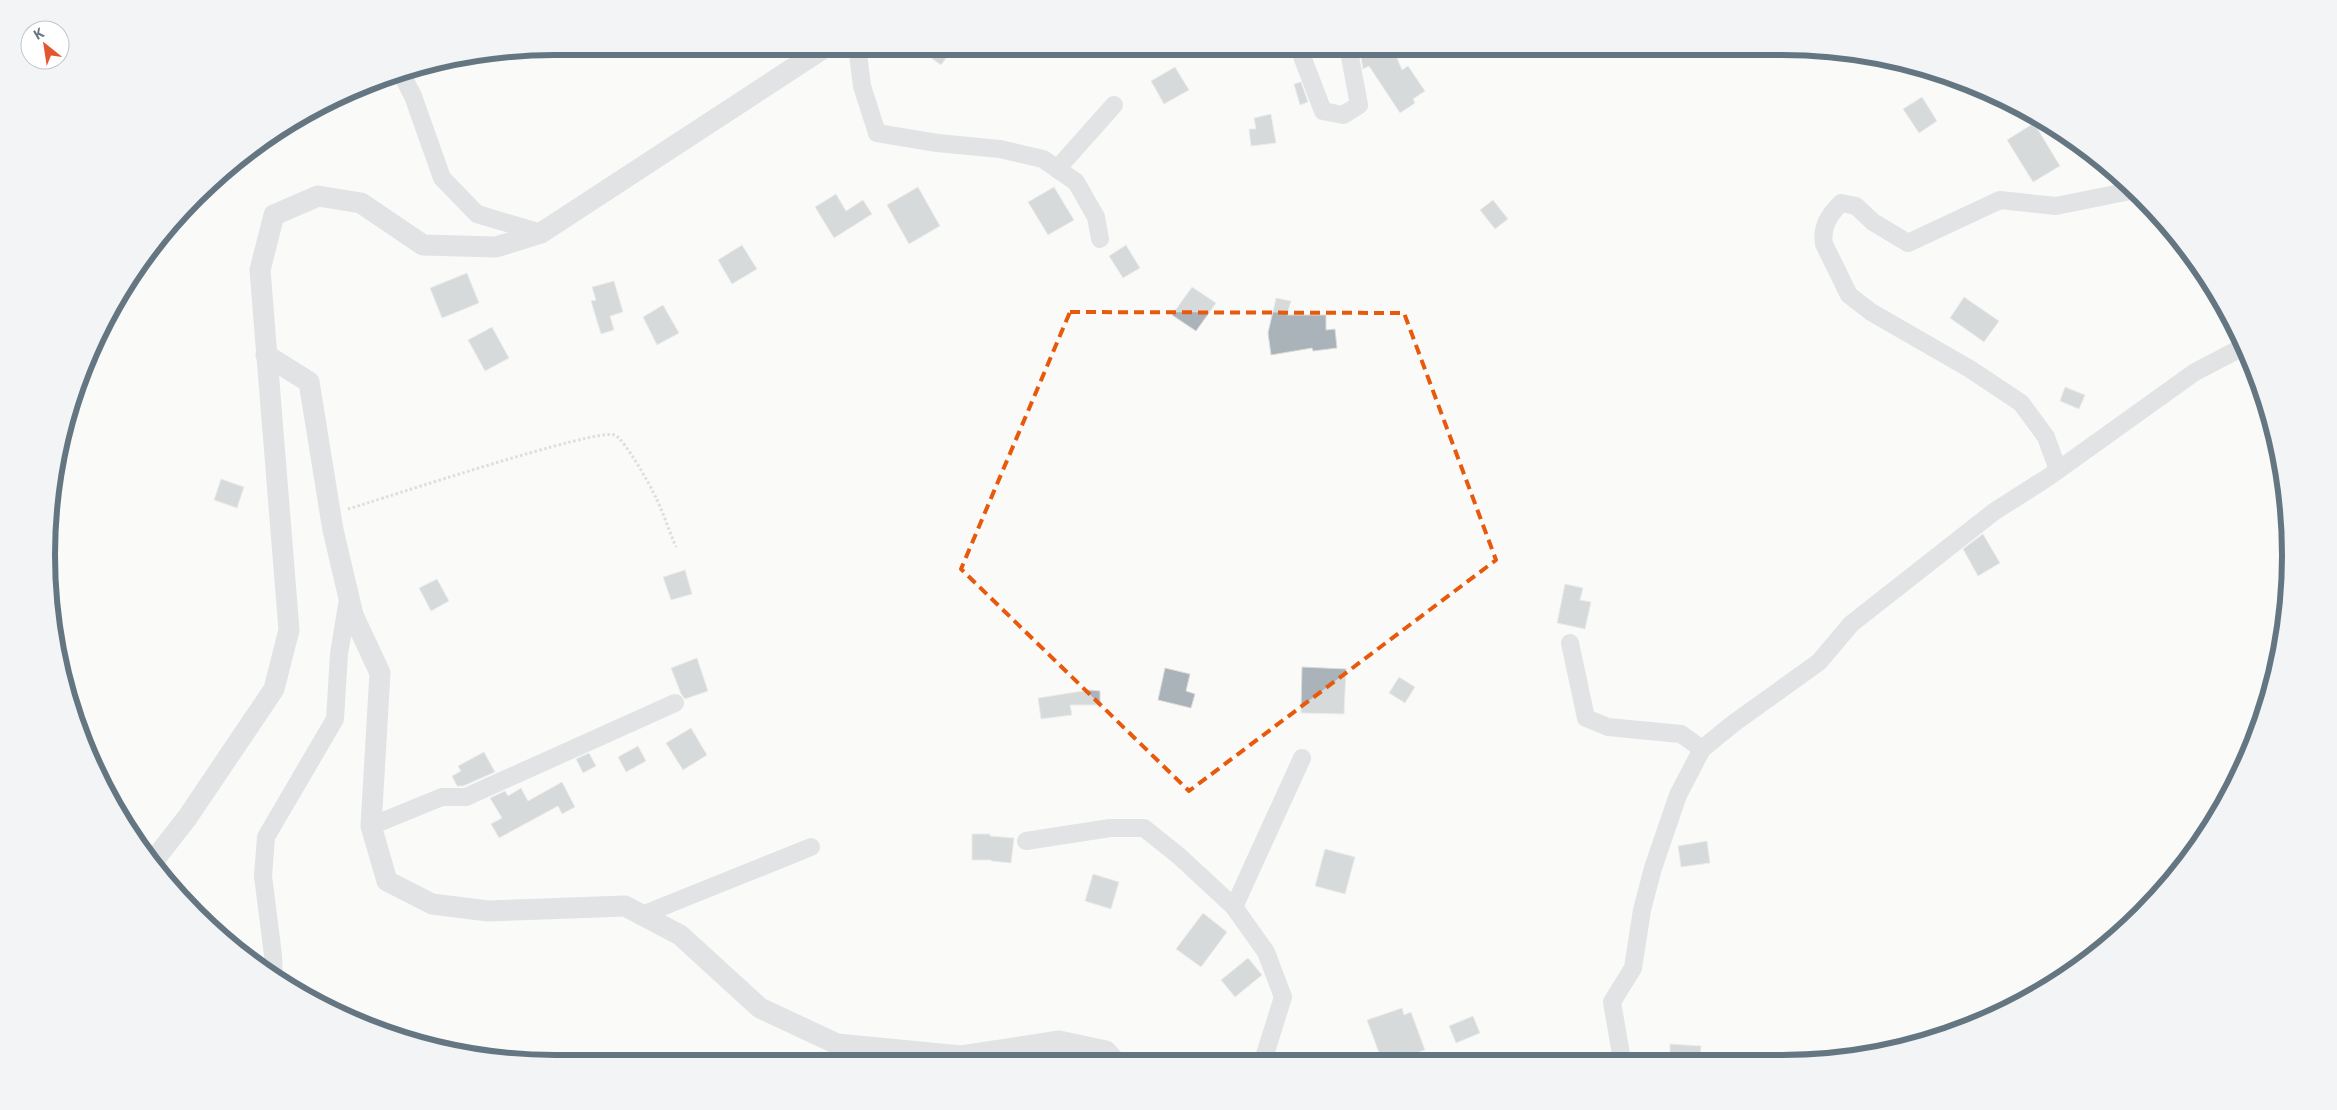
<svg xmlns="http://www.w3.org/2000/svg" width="2337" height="1110" font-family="'Open Sans',sans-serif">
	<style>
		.building { fill: #aab3b9; stroke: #dcdcda }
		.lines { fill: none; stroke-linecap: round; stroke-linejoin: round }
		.path { stroke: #bbbfc2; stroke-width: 3; stroke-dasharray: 2.5 2.5; stroke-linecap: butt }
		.minor { stroke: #c3c8cc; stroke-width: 18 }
		.tertiary { stroke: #c3c8cc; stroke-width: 21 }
		.marked { fill: none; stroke: #e8590c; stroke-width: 4; stroke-dasharray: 10 6; stroke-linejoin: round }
		.rim { fill: none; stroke: #657683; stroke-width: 6 }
	</style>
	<rect width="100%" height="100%" fill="#fafaf8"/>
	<!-- building -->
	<g class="building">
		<path d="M915,46H955L941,65Z"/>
		<path d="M1359,46H1392L1402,70L1408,66L1425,91L1413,99L1415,103L1400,113L1369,66L1363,69Z"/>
		<path d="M1175,67L1189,90L1164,104L1151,81Z"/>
		<path d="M1301,82L1308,102L1300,105L1294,84Z"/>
		<path d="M1922,97L1937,121L1919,133L1903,109Z"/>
		<path d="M1271,114L1276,143L1251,146L1249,129H1256L1254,118Z"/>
		<path d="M2034,123L2060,166L2033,182L2007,140Z"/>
		<path d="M918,187L940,226L909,244L887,205Z"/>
		<path d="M1054,187L1074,220L1048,235L1028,202Z"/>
		<path d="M836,194L846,211L863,200L872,214L834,238L815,207Z"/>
		<path d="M1493,200L1508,219L1495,229L1480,210Z"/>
		<path d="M742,245L757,269L732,284L718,260Z"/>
		<path d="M1126,245L1140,268L1123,278L1109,256Z"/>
		<path d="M467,273L479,303L442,318L430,288Z"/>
		<path d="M614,281L623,312L610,316L614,330L601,334L591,301L596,300L592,287Z"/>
		<path d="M1192,287L1216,303L1196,331L1172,315Z"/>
		<path d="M1964,297L1999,321L1984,342L1950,318Z"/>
		<path d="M1276,298L1291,301L1287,315H1326V330L1335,329L1337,348L1313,351L1312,348L1271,355L1268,333Z"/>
		<path d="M663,305L679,333L657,345L643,317Z"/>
		<path d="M492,327L509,358L485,371L468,340Z"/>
		<path d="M2065,387L2085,395L2079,409L2060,401Z"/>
		<path d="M221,479L244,487L237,508L214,500Z"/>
		<path d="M1983,534L2000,563L1978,576L1963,549Z"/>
		<path d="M685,570L692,594L671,600L663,577Z"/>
		<path d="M437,579L449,601L431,611L419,588Z"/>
		<path d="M1565,584L1583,588L1580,600L1591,602L1585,629L1557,623Z"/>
		<path d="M697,658L708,691L685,699L681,694L671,668Z"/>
		<path d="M1302,667L1346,669L1344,714L1301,713Z"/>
		<path d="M1165,668L1190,674L1186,691L1195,694L1191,708L1158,700Z"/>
		<path d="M1399,677L1415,687L1405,703L1389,693Z"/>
		<path d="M1089,690L1100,691V705H1070L1072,715L1041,719L1038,698Z"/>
		<path d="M691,728L707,755L683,770L666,743Z"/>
		<path d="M638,746L646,761L626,772L618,757Z"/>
		<path d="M484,752L495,772L463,786H457L452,776L461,771L458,766Z"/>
		<path d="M589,753L596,766L583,773L576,759Z"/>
		<path d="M562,782L575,807L562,814L558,806L499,838L491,824L502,818L490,798L505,791L508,796L521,788L528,801Z"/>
		<path d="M972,834H990V836L1014,838L1011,863L991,861V860H972Z"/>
		<path d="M1707,841L1710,863L1681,867L1678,846Z"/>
		<path d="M1325,849L1355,857L1345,894L1315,886Z"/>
		<path d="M1093,874L1119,882L1111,909L1085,901Z"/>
		<path d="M1203,913L1227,932L1201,967L1176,949Z"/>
		<path d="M1248,958L1262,975L1235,997L1221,980Z"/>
		<path d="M1402,1008L1404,1015L1411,1012L1425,1050L1393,1061H1382L1367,1020Z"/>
		<path d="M1473,1016L1480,1033L1456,1043L1449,1026Z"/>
		<path d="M1670,1044L1701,1046L1700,1060H1670Z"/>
	</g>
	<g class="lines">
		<!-- path -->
		<path class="path" d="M348,509C382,499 598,427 615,435C624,439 651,486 656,498C664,514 669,531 676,547"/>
		<!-- minor -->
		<g class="minor">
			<path d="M857,46L862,86L877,133L937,143L1000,149L1043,159L1076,182L1096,217L1100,239"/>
			<path d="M1298,46L1323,111L1343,115L1359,105L1348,46"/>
			<path d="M400,71L413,96L442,178L477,214L541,233"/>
			<path d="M1057,169L1114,105"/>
			<path d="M2058,470L2046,437L2021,403L1970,369L1871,312L1849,295L1824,244C1821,227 1829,215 1841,203L1856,206L1873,222L1908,243L2000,200L2056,206L2135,190"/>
			<path d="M1570,643L1586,718L1608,727L1681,734L1702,749"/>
			<path d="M371,826L442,797H466L675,703"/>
			<path d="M1026,841L1110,828H1144L1179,856L1234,907L1266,952L1283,997L1263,1061"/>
			<path d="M1234,907L1302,758"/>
			<path d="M642,915L811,847"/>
			<path d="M274,979L273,955L263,876L266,837L335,719L339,654L348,599"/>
			<path d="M1622,1060L1612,1002L1633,968L1642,910L1653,868L1678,795L1702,749L1734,723L1819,662L1851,624L1995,511L2047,478L2195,372L2245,346"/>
		</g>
		<!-- tertiary -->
		<g class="tertiary">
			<path d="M266,355L309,382L333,530L353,615L380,673L371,826L387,881L432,904L488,911L625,906L680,935L760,1008L837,1044L961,1056L1059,1041L1106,1051L1116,1062"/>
			<path d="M151,864L187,818L274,689L289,630L260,270L274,215L318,196L361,203L423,245L496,247L541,233L827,46"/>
		</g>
	</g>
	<!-- marked area -->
	<path d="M0 0H2337V1110H0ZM1070,312L1404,313L1496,560L1189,791L961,569Z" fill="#fafaf8" fill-opacity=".55" fill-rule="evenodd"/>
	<path class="marked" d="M1070,312L1404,313L1496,560L1189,791L961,569Z"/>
	<!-- crop -->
	<path d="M0 0H2337V1110H0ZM555 55H1782A500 500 0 0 1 2282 555V555A500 500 0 0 1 1782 1055H555A500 500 0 0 1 55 555V555A500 500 0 0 1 555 55Z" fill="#f3f4f5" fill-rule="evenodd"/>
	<path class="rim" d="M555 55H1782A500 500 0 0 1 2282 555V555A500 500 0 0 1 1782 1055H555A500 500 0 0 1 55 555V555A500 500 0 0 1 555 55Z"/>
	<!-- north arrow -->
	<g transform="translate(45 45) rotate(330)"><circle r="24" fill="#ffffff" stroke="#c1c8cd"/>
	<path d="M0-4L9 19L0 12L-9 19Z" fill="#e4572e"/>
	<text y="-8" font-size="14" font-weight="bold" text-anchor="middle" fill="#657683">K</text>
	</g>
</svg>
